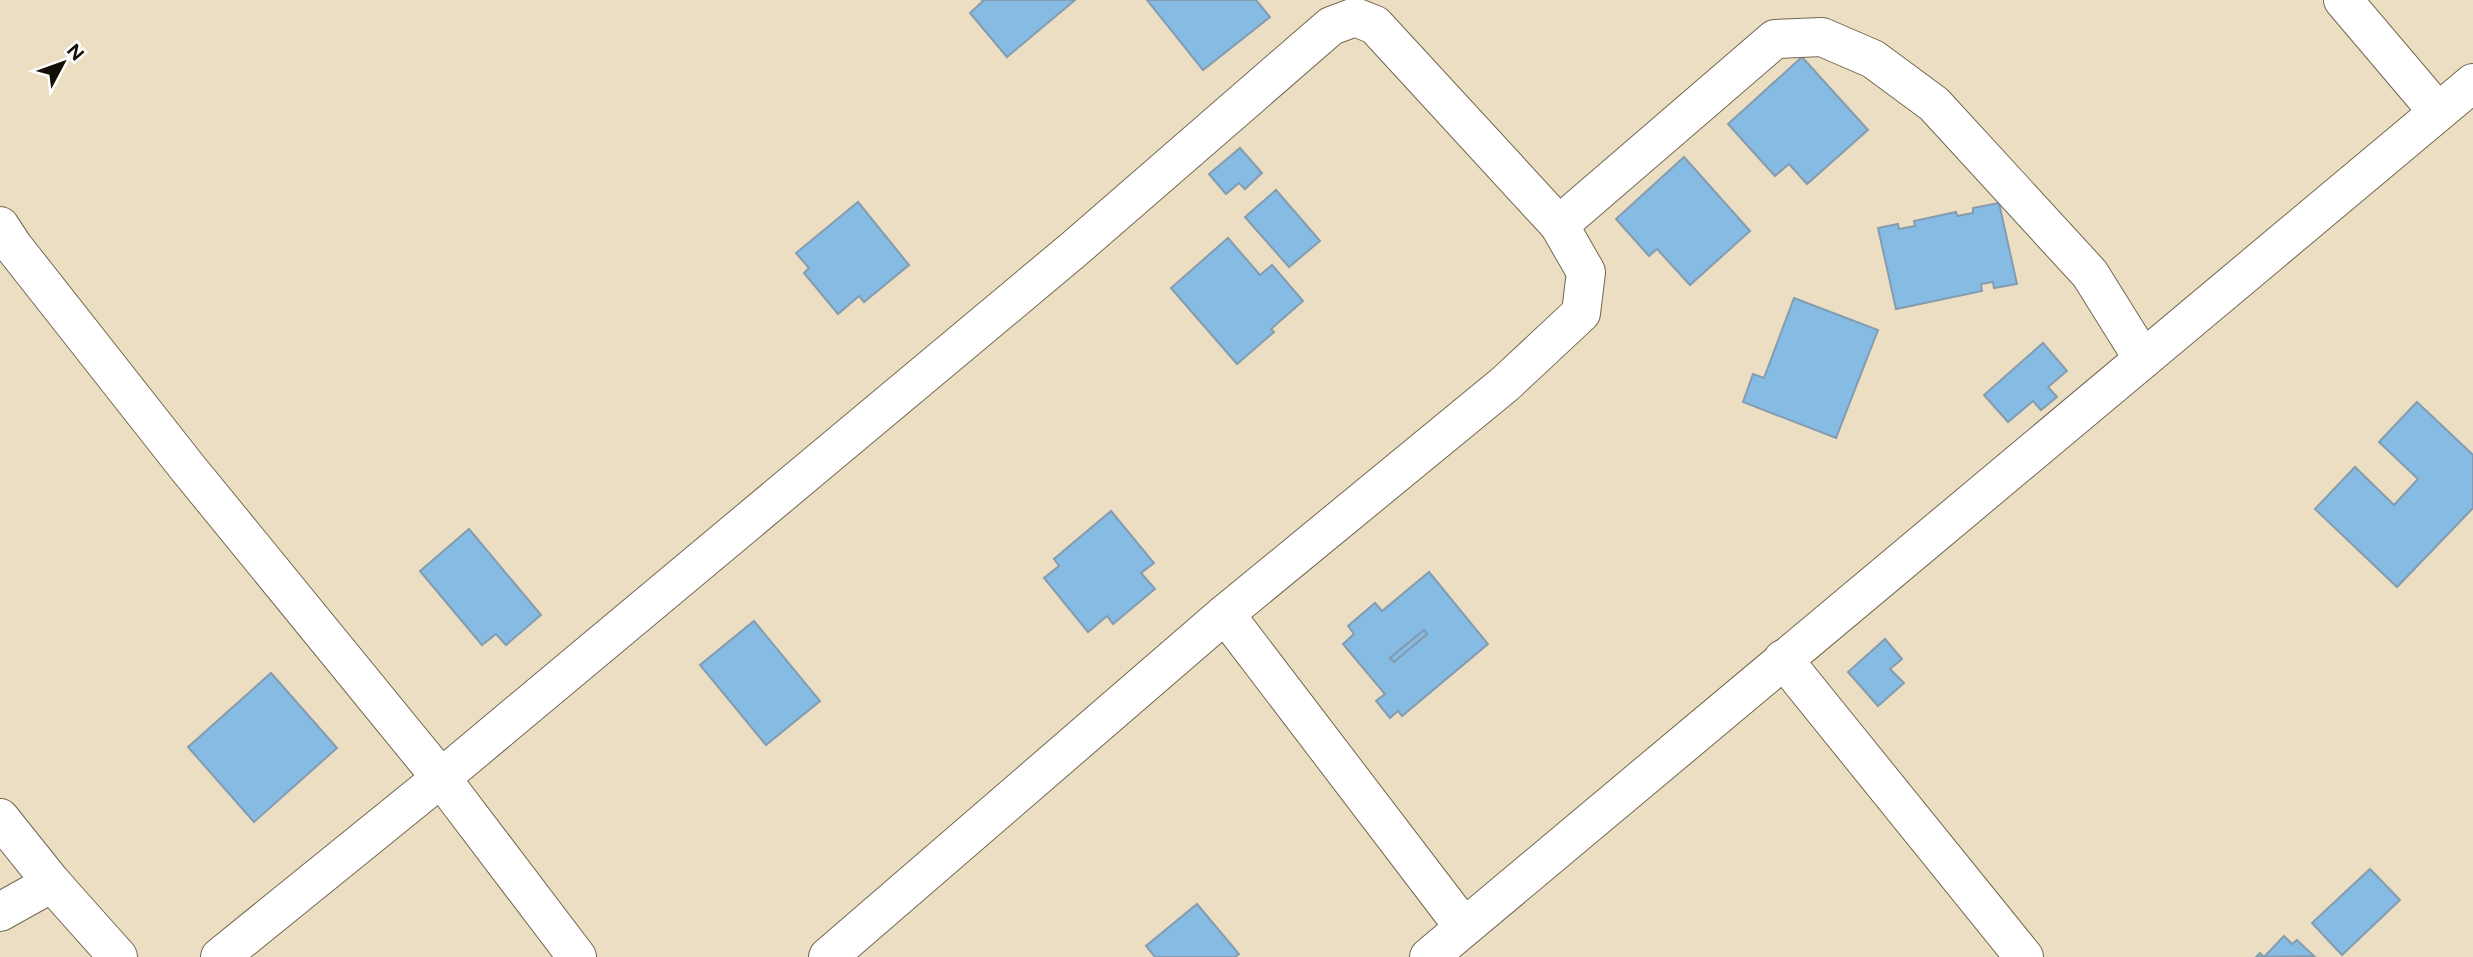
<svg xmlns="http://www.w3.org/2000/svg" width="2473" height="957" font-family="Figtree,sans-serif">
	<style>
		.building { fill: #86bbe4; stroke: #849caf; stroke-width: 2; fill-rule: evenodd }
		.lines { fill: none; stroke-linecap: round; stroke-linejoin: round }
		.minor-casing { stroke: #73674f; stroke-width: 40 }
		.minor { stroke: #fff; stroke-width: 38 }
	</style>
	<rect width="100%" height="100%" fill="#ebdec3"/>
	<!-- building -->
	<g class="building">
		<path d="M982,0H1075L1007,57L970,13L983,1Z"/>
		<path d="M1147,0H1256L1270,17L1203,70Z"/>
		<path d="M1802,57L1868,130L1807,184L1789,164L1775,176L1728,124Z"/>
		<path d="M1240,148L1262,173L1245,189L1239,183L1226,194L1209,174Z"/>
		<path d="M1684,157L1750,231L1690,285L1657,249L1649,256L1616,219Z"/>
		<path d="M1276,190L1320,241L1289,267L1245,217Z"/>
		<path d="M858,202L909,265L864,302L859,296L838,314L804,273L809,268L796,253Z"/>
		<path d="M1999,203L2017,284L1994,288L1993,282L1981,284L1982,291L1896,309L1878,228L1898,224L1899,229L1915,226L1914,221L1956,212L1957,216L1973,213V208Z"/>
		<path d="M1228,238L1260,275L1272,265L1303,301L1271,329L1274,332L1237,364L1171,288Z"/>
		<path d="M1794,298L1878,330L1836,438L1743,402L1753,374L1764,378Z"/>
		<path d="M2043,343L2067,371L2048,387L2057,397L2041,410L2033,401L2008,422L1984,395Z"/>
		<path d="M2417,402L2473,455V508L2397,587L2315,509L2355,467L2394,505L2418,479L2379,442Z"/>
		<path d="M1111,511L1154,563L1141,573L1155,589L1113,624L1107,616L1088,632L1044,578L1059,566L1054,559Z"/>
		<path d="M469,529L541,615L506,645L496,634L482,645L420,571Z"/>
		<path d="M1429,572L1488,644L1402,716L1398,711L1390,718L1376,701L1385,694L1343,644L1354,634L1348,626L1375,603L1382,611ZM1424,630L1427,634L1394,662L1390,658Z"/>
		<path d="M754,621L820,701L766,745L700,665Z"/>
		<path d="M1424,630L1427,634L1394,662L1390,658Z"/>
		<path d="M1885,639L1902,659L1890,669L1904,683L1878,706L1848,672Z"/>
		<path d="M271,673L337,748L254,822L188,747Z"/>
		<path d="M2370,869L2400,900L2342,955L2312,923Z"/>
		<path d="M1197,904L1239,954L1235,957H1155L1146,946Z"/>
		<path d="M2284,936L2292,944L2297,940L2314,956L2256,957L2260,953L2264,957Z"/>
	</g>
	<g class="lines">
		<defs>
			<g id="minor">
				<path d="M2343,0L2438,112"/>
				<path d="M1559,225L1775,39L1822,37L1873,59L1934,104L2090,274L2143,359"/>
				<path d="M0,226L13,246L187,467L441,778L577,957"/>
				<path d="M1225,614L1463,926"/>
				<path d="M1783,659L2024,957"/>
				<path d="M0,818L52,883L118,957"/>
				<path d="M0,912L52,883"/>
				<path d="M220,957L441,778L1073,250L1331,26L1355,17L1375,25L1559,225L1586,272L1581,313L1505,384L1225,614L828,957"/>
				<path d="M1429,957L2473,83"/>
			</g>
		</defs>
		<!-- minor casing -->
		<use href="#minor" class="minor-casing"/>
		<!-- minor -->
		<use href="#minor" class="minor"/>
	</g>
	<!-- north arrow -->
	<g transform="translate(63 63) rotate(49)" stroke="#ffffff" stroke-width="5" paint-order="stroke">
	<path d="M0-5L12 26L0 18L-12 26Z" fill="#130f06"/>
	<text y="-10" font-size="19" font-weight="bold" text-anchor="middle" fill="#130f06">N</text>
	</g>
</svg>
